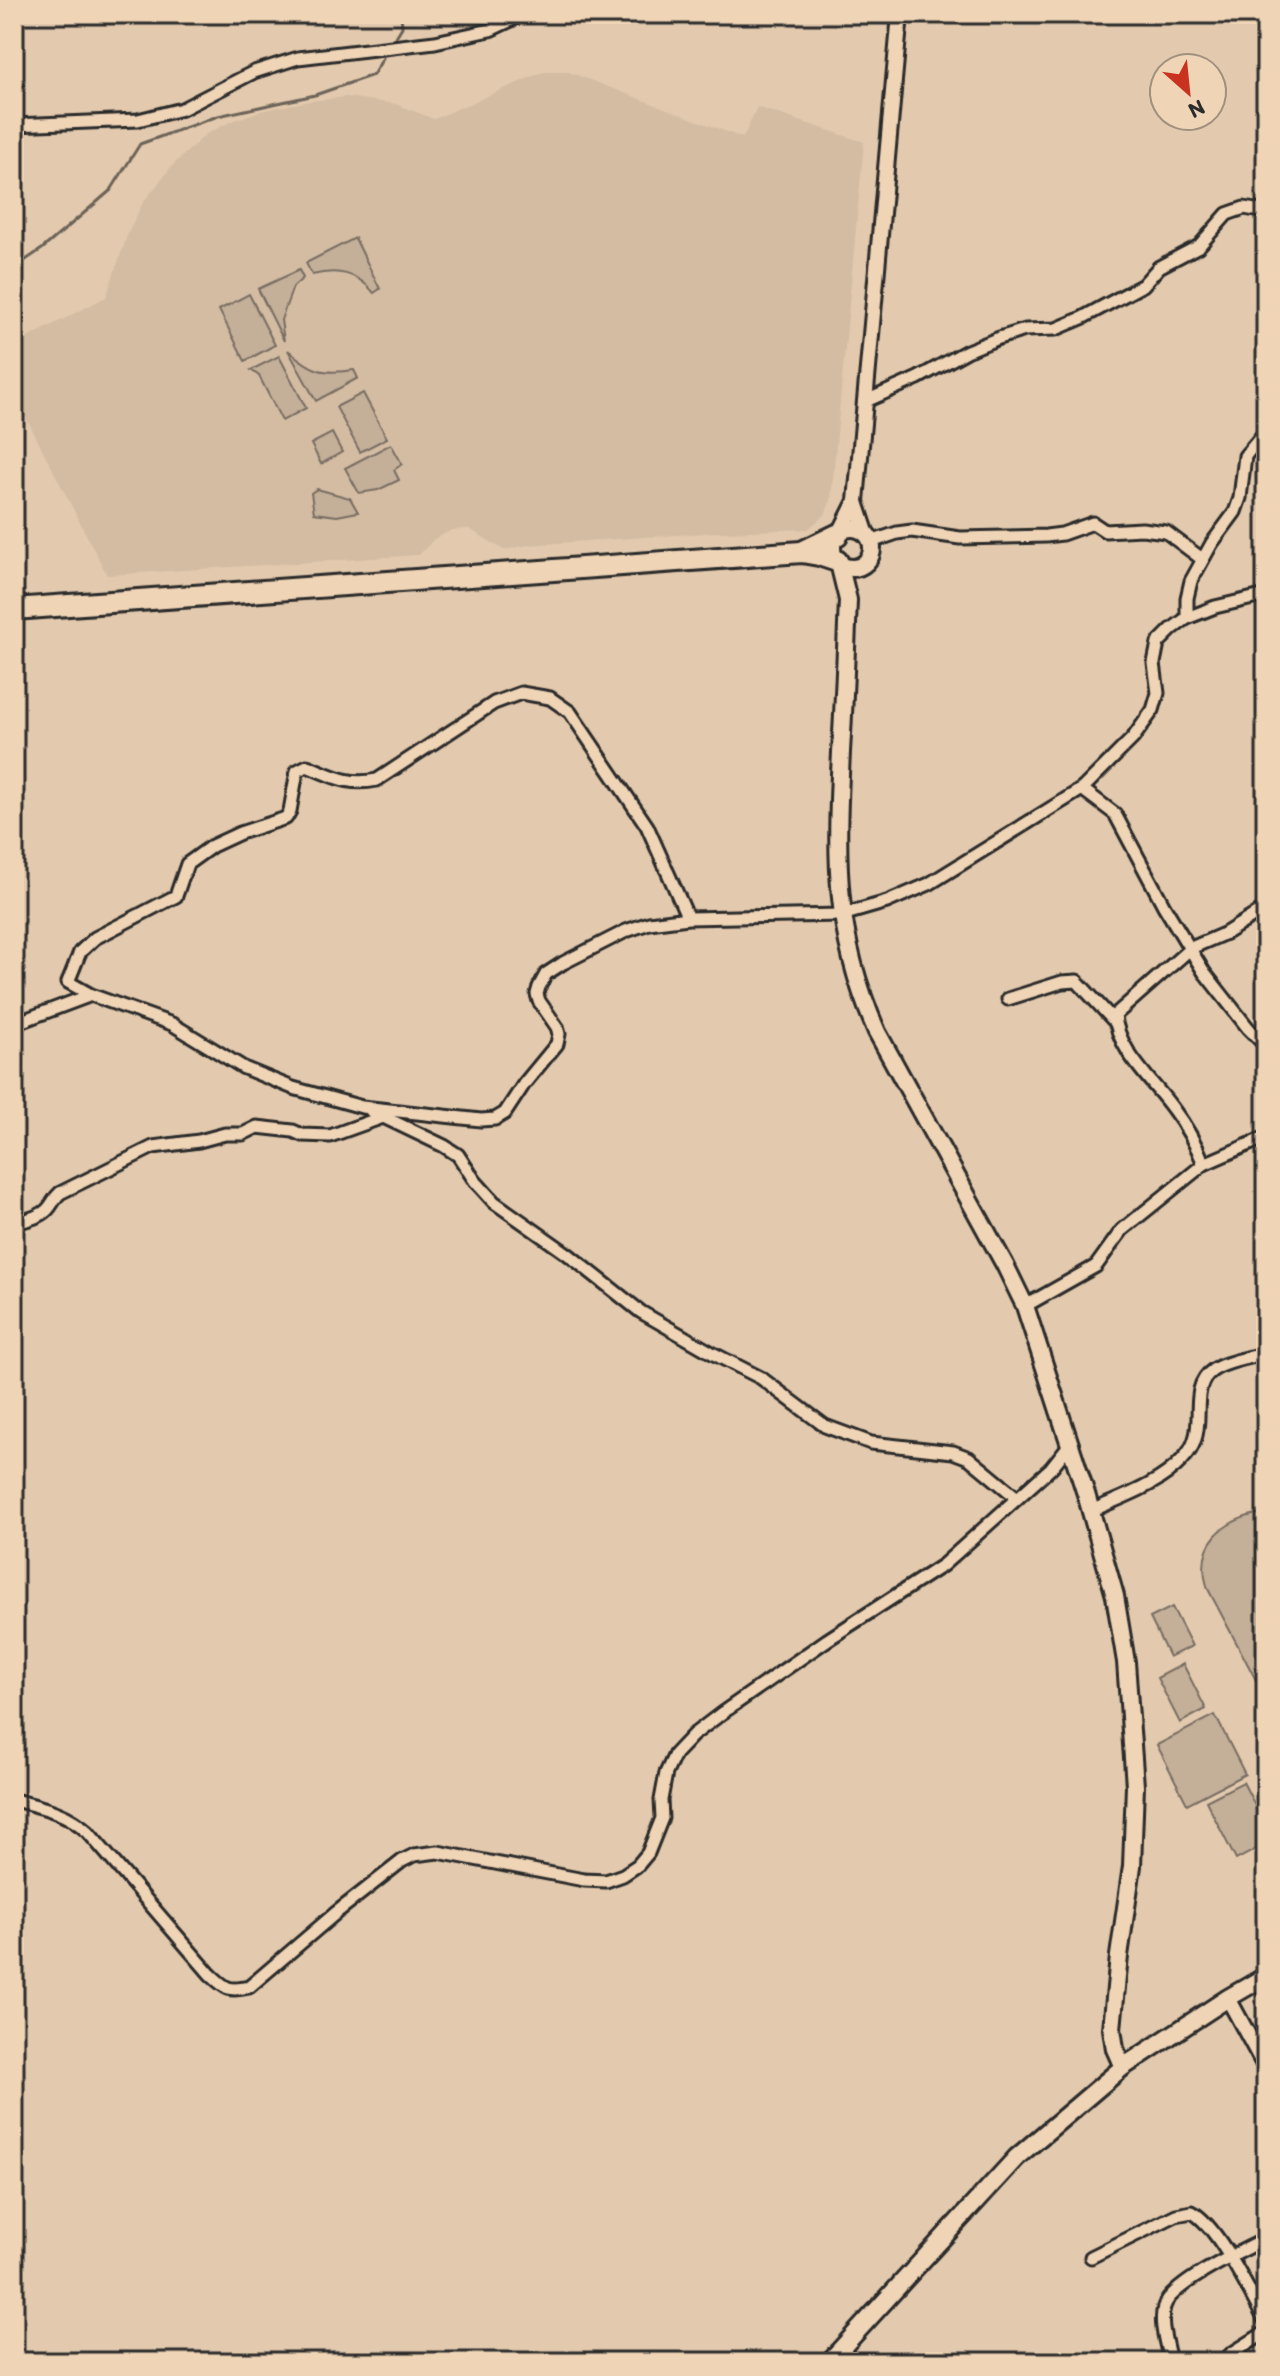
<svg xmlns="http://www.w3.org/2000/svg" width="1280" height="2376" font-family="Itim,sans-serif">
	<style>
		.built { fill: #d3bca2 }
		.green { fill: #c4af98; stroke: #786d62; stroke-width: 2 }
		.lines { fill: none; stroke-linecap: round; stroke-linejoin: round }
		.stream { stroke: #6c6359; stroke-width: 3 }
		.street-casing { stroke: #2b2b2b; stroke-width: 17 }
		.secondary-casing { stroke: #2b2b2b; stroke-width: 20 }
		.primary-casing { stroke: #2b2b2b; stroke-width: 22 }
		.highway-casing { stroke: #2b2b2b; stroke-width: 26 }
		.street { stroke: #efd4b6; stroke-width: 11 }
		.secondary { stroke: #efd4b6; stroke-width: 14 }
		.primary { stroke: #efd4b6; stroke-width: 16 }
		.highway { stroke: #efd4b6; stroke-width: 20 }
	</style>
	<rect width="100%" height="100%" fill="#e3caae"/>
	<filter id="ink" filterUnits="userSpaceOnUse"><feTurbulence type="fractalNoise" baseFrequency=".0125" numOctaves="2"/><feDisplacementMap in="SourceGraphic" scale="16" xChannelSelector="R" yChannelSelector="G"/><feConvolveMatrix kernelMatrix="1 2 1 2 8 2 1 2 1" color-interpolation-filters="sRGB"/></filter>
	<g filter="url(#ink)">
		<!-- built -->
		<path class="built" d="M543,72H569L743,138L757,107L864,142L831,500L825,515L808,529L720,532L528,545L504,550L469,529L452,530L434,539L419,555L107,575L14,394V345L106,297L128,233L142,204L171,167L206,134L232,121L260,111L309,101L346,97L396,104L434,119Z"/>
		<!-- green -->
		<g class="green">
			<path d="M355,238L380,289L374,293C357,272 337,269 312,275L306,263Z"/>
			<path d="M299,270L303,278L293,287L281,320L284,341L258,289Z"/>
			<path d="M249,294L275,345L245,361L219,310Z"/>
			<path d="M288,350C312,371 322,375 354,370L358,378L316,401Z"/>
			<path d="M279,356L306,408L282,421L259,376L251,370Z"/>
			<path d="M363,393L387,438L360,452L336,407Z"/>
			<path d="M332,433L342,452L321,464L311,444Z"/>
			<path d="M391,444L402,464L394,470L399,480L378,490L359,493L345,468Z"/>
			<path d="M317,489L350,498L358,512L337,516L314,513L311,493Z"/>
			<path d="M1266,1512V1699L1208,1589C1193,1542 1224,1519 1266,1512Z"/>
			<path d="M1172,1607L1192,1646L1169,1657L1150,1618Z"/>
			<path d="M1183,1664L1206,1709L1180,1723L1157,1678Z"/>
			<path d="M1215,1715L1245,1774L1187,1804L1157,1745Z"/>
			<path d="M1243,1782L1266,1827V1844L1236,1860L1206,1801Z"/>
		</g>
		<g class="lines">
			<!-- stream -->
			<g class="stream">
				<path d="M394,40L402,27L401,14"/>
				<path d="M14,268L42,249L111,190L140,144L218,116L315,95L373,75L383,58"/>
			</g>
			<defs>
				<g id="street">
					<path d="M14,125L138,120L182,109L254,72L298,58L435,42L490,30L524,14"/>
					<path d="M866,401L918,378L967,351L999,338L1025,330L1056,329L1082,318L1143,285L1159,267L1199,246L1227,214L1244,208L1261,211L1266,214"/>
					<path d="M871,542L897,533L912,531L960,538L1046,536L1062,534L1093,523L1105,531L1142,529L1166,532L1202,559"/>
					<path d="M1187,618V598L1191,581L1212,543L1235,512L1240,498L1245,456L1266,431"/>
					<path d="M1082,789L1115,814L1164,906L1204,972L1248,1028L1266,1046"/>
					<path d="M688,918L647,826L570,712L550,698L521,693L494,703L377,780C347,786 333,776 307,766L297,771L290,811L286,818L240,833L212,846L187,864L176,896L95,938L80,952L68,982L91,995L172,1024L244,1068L293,1088L362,1107L481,1120L495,1119L505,1113L524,1084L557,1044L559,1034L557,1027L539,1001L537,994L539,987L546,974L563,963L626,931L649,923L688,918L842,915L887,902L929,884L1082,789L1133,738L1153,710L1158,693L1154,663L1158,643L1172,629L1187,618L1215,607L1266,595"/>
					<path d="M1008,999L1062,982L1077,981L1115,1022"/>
					<path d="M14,1024L91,995"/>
					<path d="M371,1111L444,1146L458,1155L475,1181L494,1202L569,1255L641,1312L714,1354L761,1378L825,1426L871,1443L953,1452L969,1458L1016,1497"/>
					<path d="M1204,1164C1196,1144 1186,1126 1173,1109C1154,1082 1117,1051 1115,1015L1191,948L1226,933L1266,908"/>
					<path d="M14,1224C24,1220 39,1218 47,1210C53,1204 54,1198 60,1193L153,1147L199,1141L225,1134H243L257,1127L293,1131L302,1135L330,1136L383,1117"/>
					<path d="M1025,1306L1096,1266L1122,1230L1204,1164L1266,1137"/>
					<path d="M1091,1511C1122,1497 1159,1485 1182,1460C1187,1455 1193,1446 1195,1439C1203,1417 1190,1386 1213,1370C1227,1361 1250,1358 1266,1353"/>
					<path d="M14,1800C41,1807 67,1812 88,1832L210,1974C225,1988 228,1992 249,1987L337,1912L402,1861L414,1855L438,1852L584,1880L606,1881L623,1875L638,1865L648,1853L662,1818L661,1800L666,1773L675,1754L693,1735L722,1713L827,1640L943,1565L1051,1468L1070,1444"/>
					<path d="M1091,2257L1176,2215L1192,2212C1219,2227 1250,2294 1266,2322"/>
					<path d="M1170,2362C1167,2345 1159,2324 1164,2307C1170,2284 1244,2250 1266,2239"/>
					<path d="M1223,2362L1231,2354L1266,2332"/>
				</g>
				<g id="secondary">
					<path d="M856,502L867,535"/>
					<path d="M841,531L856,501L900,14"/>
					<path d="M1228,1998L1266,2068"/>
				</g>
				<g id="primary">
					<circle cx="852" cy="548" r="20"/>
					<path d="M839,563L848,600C846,651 844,701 841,752C836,858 833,932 877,1032L1005,1265L1025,1306L1086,1494L1115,1596L1126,1662L1135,1786L1132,1866L1119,1956L1112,2029L1115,2049L1123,2067"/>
					<path d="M829,2362L1017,2157L1123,2067L1228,1998L1266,1976"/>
				</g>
				<g id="highway">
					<path d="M802,552L837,535"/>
					<path d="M14,609L802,552L819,555L837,561"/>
				</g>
			</defs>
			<!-- street casing -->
			<use href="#street" class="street-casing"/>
			<!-- secondary casing -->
			<use href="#secondary" class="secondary-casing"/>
			<!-- primary casing -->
			<use href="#primary" class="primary-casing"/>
			<!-- highway casing -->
			<use href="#highway" class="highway-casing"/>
			<!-- street -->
			<use href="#street" class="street"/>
			<!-- secondary -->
			<use href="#secondary" class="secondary"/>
			<!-- primary -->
			<use href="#primary" class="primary"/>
			<!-- highway -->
			<use href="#highway" class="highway"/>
		</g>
	</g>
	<!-- margin -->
	<rect width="1280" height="2376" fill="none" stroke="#efd4b6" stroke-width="48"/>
	<rect x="24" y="24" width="1232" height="2328" fill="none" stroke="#2b2b2b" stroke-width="3" filter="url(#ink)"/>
	<!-- north arrow -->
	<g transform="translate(1188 92) rotate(153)"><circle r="38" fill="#efd4b6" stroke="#a1907e" stroke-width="2"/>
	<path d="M0-6L14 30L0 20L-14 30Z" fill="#c8321e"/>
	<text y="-12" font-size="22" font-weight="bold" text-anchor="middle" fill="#2b2b2b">N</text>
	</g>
</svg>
